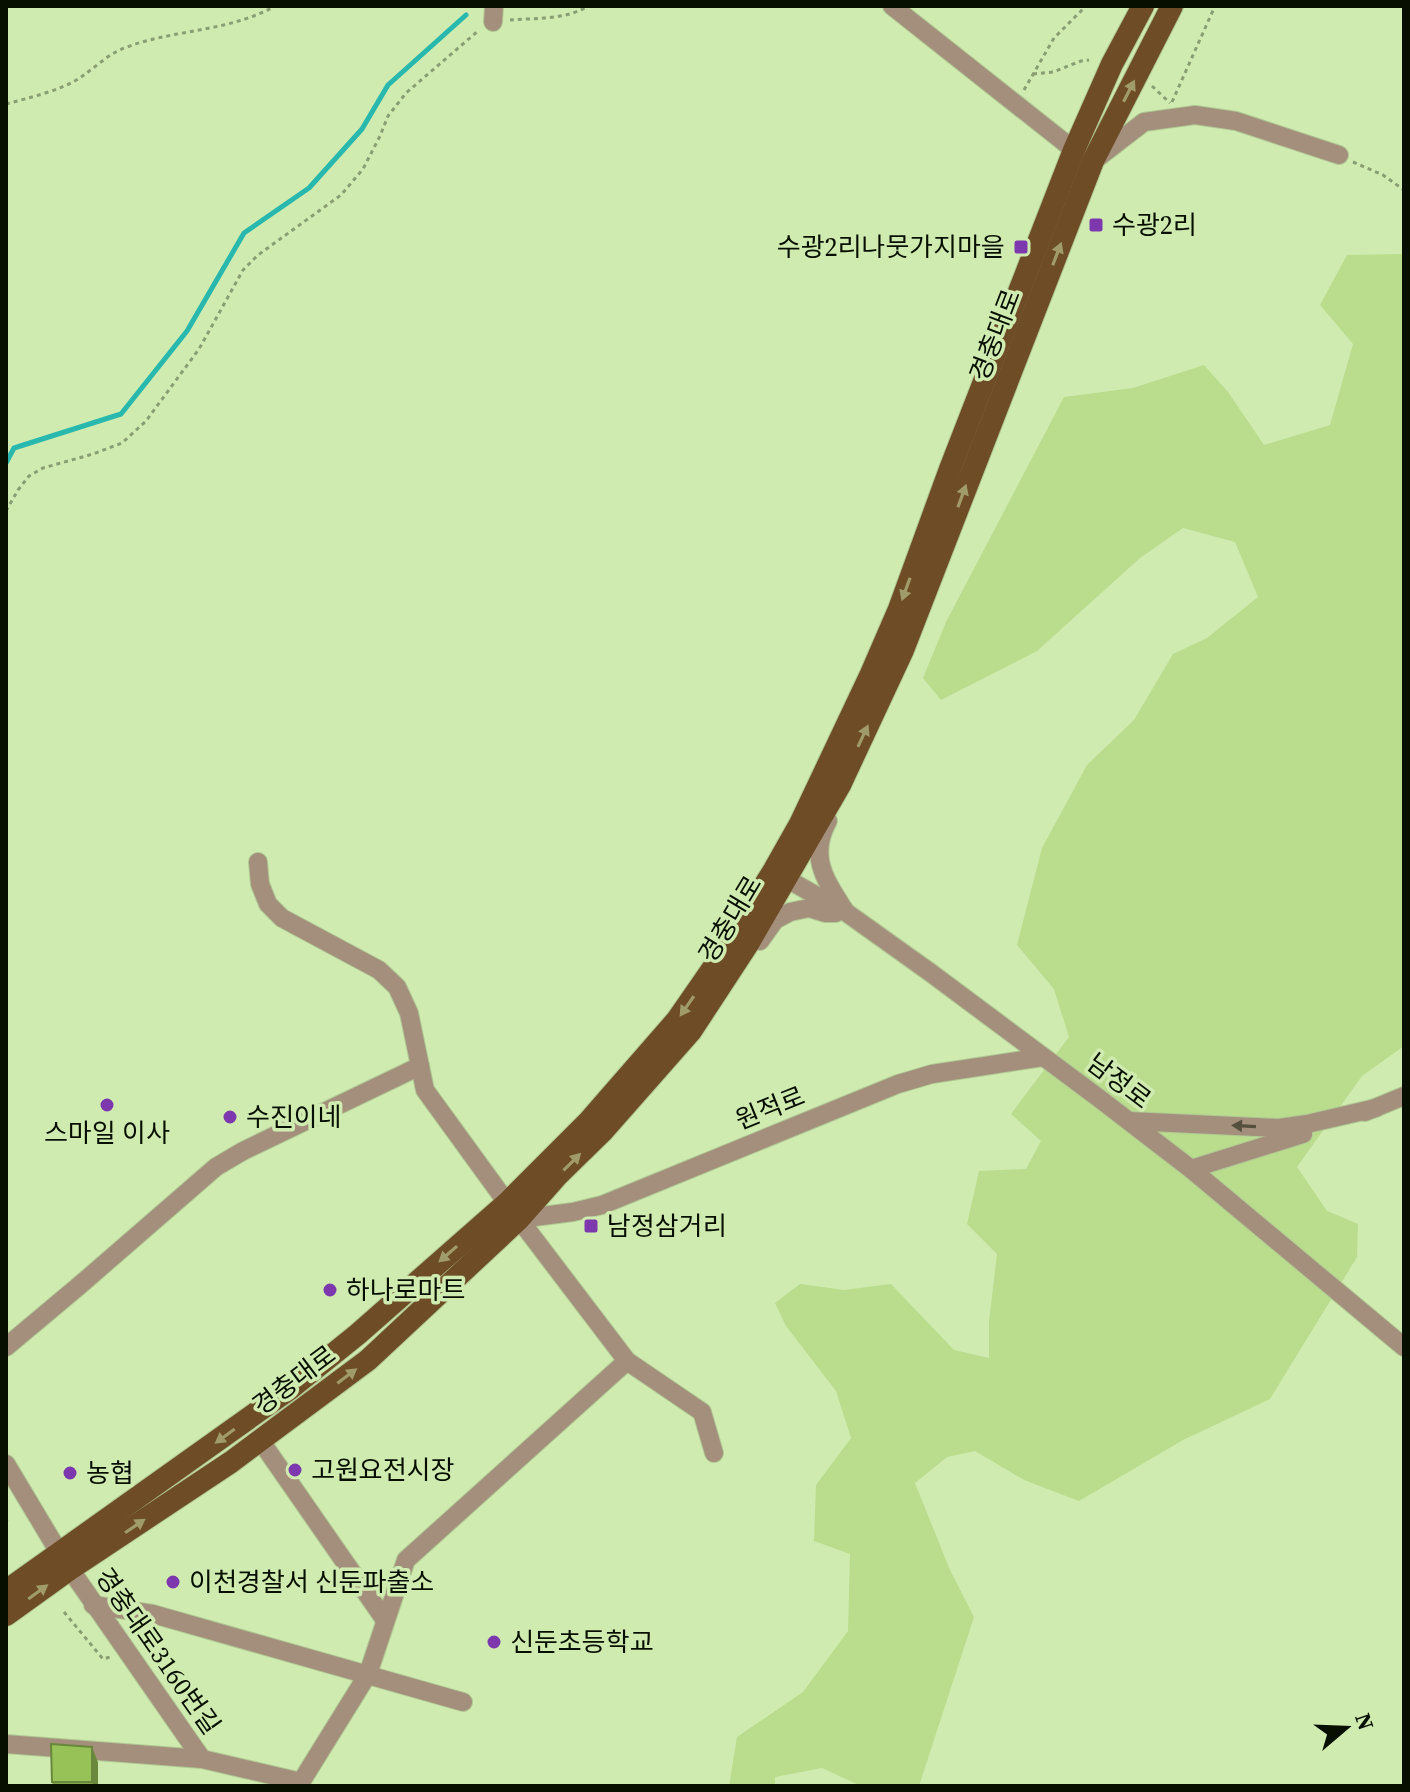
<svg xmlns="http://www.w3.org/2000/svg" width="1410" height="1792" font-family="'Source Serif 4','Noto Sans KR',serif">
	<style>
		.green { fill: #b9dc8d }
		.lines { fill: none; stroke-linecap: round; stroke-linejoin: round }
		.stream { stroke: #28b8ae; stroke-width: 5 }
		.minor-casing { stroke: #b0c894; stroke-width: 20 }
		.major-casing { stroke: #b0c894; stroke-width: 24 }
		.path { stroke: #899e72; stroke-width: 3; stroke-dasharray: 4 4; stroke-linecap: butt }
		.minor { stroke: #a38f7b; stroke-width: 18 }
		.major { stroke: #6e4c25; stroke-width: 22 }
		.wall { fill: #81a74b }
		.shaded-wall { fill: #69883d }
		.building { fill: #96c257; stroke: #69883d; stroke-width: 2 }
		.oneway { fill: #9f9c6a }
		.oneway2 { fill: #554f3e }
		.poi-dot { fill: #7c38ac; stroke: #d0ebb0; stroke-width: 3 }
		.labels { text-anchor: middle; stroke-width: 7; stroke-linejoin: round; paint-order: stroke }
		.poi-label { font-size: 26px; fill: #070f00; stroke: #d0ebb0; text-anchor: start }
		.street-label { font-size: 26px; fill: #070f00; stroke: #d0ebb0 }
	</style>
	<rect width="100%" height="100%" fill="#d0ebb0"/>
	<!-- green -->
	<path class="green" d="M1404,254V1046L1362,1076L1297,1167L1327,1211L1358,1224L1357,1257L1270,1399L1183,1440L1079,1501L1024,1480L975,1451L947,1457L915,1483L950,1570L974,1617L919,1786H861L822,1768L775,1777V1786H729L737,1737L803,1692L848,1631L850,1554L814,1541L816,1485L851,1438L836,1391L786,1326L775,1303L800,1284L844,1290L891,1284L954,1350L989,1358V1322L997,1254L967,1224L979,1171L1026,1169L1041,1141L1011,1114L1069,1037L1054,989L1017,945L1042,848L1087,765L1134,720L1173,654L1207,638L1258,597L1235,542L1183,528L1140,558L1037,651L941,700L923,678L946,622L1064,397L1133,388L1204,365L1228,392L1264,445L1330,425L1353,344L1320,305L1347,255Z"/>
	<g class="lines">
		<!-- stream -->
		<path class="stream" d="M6,463L14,448L121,414L187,331L244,233L309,188L362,129L388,85L466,15"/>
		<defs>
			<g id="minor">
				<path d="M892,6L1074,150"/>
				<path d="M493,22L494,6"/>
				<path d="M1096,159L1144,122L1195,115L1236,121L1339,155"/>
				<path d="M828,821C808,857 826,881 845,911"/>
				<path d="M258,862L260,884L268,904L282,918L379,970L397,987L409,1013L425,1090L507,1203"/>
				<path d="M787,879L847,913L931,973L1100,1099L1191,1169L1404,1347"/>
				<path d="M760,941L775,920L790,912L809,908L825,913H836"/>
				<path d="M1365,1112L1404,1096"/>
				<path d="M1129,1121L1279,1128L1307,1124L1376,1108"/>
				<path d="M1191,1169L1303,1134"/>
				<path d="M519,1219L573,1212L602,1205L898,1084L932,1074L1043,1057"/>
				<path d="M519,1219L627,1361L702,1412L714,1453"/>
				<path d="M6,1347L80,1285L216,1167L243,1151L420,1066"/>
				<path d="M260,1440L385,1620"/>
				<path d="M6,1464L60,1554"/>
				<path d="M70,1569L202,1759L301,1782"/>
				<path d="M93,1605L153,1614L463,1702"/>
				<path d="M6,1744L202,1759"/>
				<path d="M300,1786L301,1782L368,1674L406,1560L627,1361"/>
			</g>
			<g id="major">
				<path d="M6,1591L291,1388L358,1334L507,1203L589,1121L677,1020L713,968L774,870L800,824L870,676L899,609L950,469L1074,150L1112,64L1143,6"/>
				<path d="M6,1615L70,1569L231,1462L368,1360L519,1219L557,1176L602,1132L691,1031L748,944L840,785L903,650L1093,161L1172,6"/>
			</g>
		</defs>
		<!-- minor casing -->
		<use href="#minor" class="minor-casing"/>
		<!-- major casing -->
		<use href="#major" class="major-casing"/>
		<!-- path -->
		<g class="path">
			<path d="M510,20C535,18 566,20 588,6"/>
			<path d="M1033,74L1053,72L1081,61L1089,60"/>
			<path d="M1152,86L1170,103"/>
			<path d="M1024,90L1054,38L1086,6"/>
			<path d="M1172,102L1215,6"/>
			<path d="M6,104C28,98 63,90 81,77C96,67 109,53 127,47C175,29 229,32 275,6"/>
			<path d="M1353,162L1383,175L1404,190"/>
			<path d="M6,511L18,490L29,476L43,468L93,454L122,443L146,421L199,349L243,270L258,255L341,195L363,169L380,136L388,116L406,93L478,31"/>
			<path d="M6,1518L7,1521"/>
			<path d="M64,1612L103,1659L110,1657"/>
		</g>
		<!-- minor -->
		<use href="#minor" class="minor"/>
		<!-- major -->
		<use href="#major" class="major"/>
	</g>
	<!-- wall -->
	<path class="wall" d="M92,1747L98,1763V1786H53L52,1782Z"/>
	<!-- shaded-wall -->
	<path class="shaded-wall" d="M92,1747L98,1763V1786H94L92,1782Z"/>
	<!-- building -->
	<path class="building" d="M51,1744L92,1747V1782H52Z"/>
	<!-- one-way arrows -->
	<defs><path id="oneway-solid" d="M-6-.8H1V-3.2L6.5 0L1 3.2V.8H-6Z" transform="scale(2)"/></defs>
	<g class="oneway">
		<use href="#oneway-solid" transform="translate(1129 91) rotate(-63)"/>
		<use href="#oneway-solid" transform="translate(1057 254) rotate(-69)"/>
		<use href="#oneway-solid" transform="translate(962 496) rotate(-70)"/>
		<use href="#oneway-solid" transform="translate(906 589) rotate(110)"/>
		<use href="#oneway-solid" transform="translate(863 736) rotate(-65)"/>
		<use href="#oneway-solid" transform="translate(687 1006) rotate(125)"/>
		<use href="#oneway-solid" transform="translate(572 1162) rotate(-45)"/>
		<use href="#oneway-solid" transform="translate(448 1254) rotate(139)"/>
		<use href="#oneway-solid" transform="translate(347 1376) rotate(-37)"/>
		<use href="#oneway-solid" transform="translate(225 1436) rotate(144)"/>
		<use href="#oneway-solid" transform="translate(135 1526) rotate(-34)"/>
		<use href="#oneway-solid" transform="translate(38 1592) rotate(-36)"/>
	</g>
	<use class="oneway2" href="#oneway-solid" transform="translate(1244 1126) rotate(-177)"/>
	<!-- markers -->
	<g class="poi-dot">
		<rect x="1088" y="217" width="16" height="16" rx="4"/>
		<rect x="1013" y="239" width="16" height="16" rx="4"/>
		<circle cx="107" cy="1105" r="8"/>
		<circle cx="230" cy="1117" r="8"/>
		<rect x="583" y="1218" width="16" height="16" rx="4"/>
		<circle cx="330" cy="1290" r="8"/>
		<circle cx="295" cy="1470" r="8"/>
		<circle cx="70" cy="1473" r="8"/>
		<circle cx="173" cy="1582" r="8"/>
		<circle cx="494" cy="1642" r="8"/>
	</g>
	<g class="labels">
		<!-- poi labels -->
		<g class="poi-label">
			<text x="1112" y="234">수광2리</text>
			<text x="1005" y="256" text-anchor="end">수광2리나뭇가지마을</text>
			<text x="246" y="1126">수진이네</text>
			<text x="107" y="1142" text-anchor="middle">스마일 이사</text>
			<text x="607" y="1235">남정삼거리</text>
			<text x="346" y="1299">하나로마트</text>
			<text x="311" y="1479">고원요전시장</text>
			<text x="86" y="1482">농협</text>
			<text x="189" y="1591">이천경찰서 신둔파출소</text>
			<text x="510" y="1651">신둔초등학교</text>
		</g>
		<!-- street labels -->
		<g class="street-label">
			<text transform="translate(995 335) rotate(-69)" y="9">경충대로</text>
			<text transform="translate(730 919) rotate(-59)" y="9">경충대로</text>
			<text transform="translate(1119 1081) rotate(37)" y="9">남정로</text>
			<text transform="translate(770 1108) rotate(-22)" y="9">원적로</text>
			<text transform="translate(294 1380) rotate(-37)" y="9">경충대로</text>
			<text transform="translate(158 1651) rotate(55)" y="9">경충대로3160번길</text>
		</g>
	</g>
	<!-- border -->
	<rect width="1410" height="1792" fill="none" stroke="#070f00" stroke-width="16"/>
	<!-- north arrow -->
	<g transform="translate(1346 1728) rotate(71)" stroke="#d0ebb0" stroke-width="6" paint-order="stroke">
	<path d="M0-6L14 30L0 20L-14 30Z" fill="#070f00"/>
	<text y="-12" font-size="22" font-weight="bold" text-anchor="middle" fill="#070f00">N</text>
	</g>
</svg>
